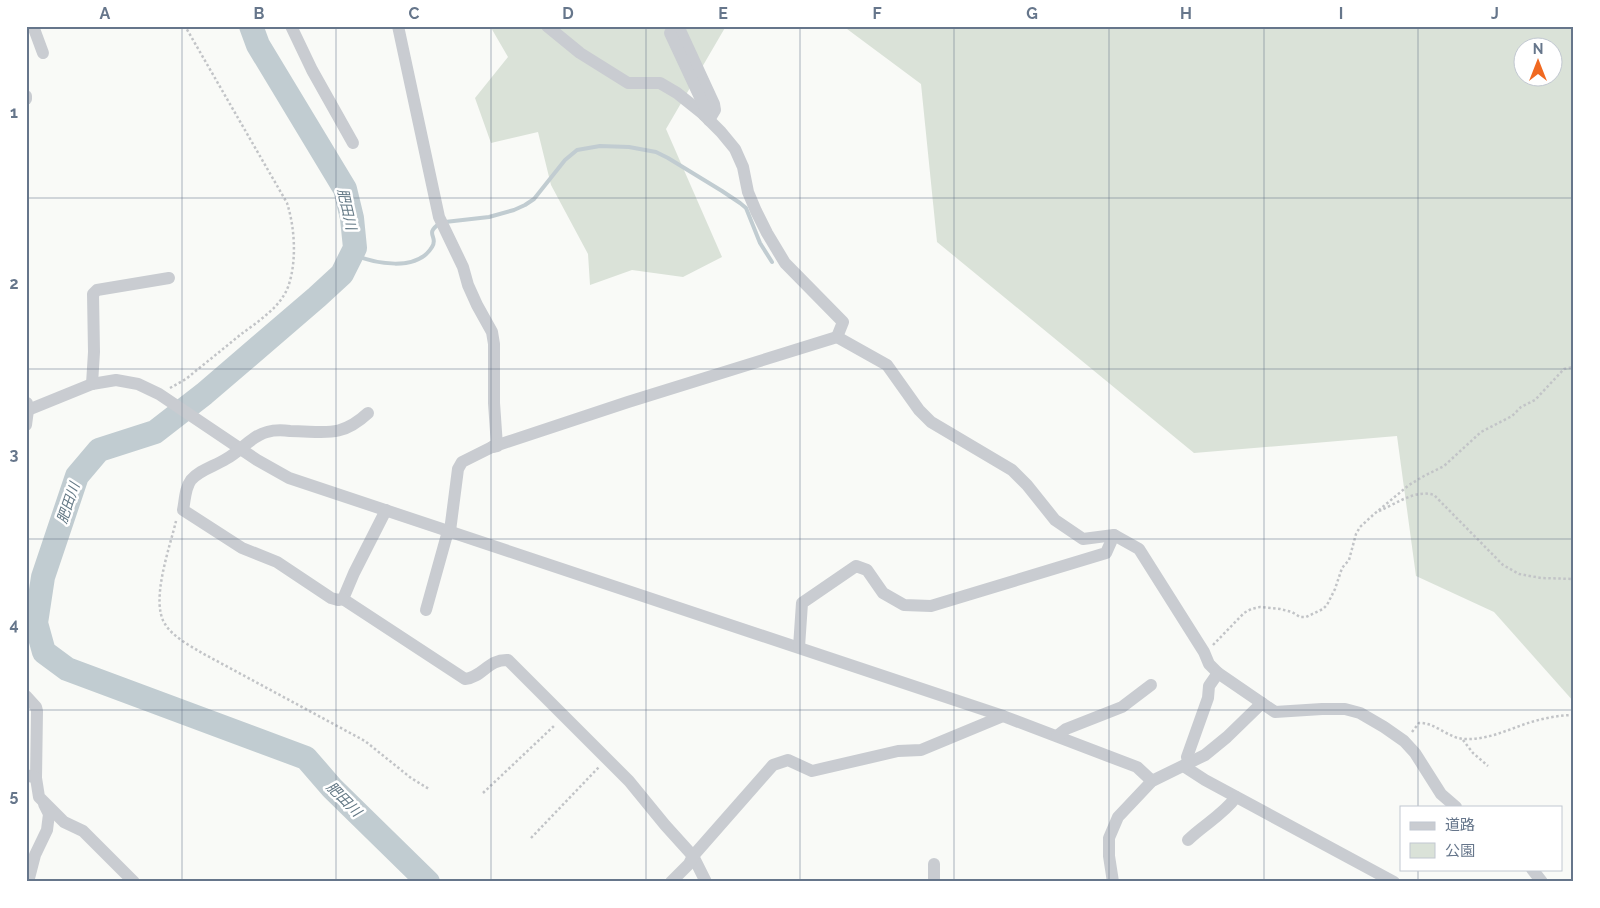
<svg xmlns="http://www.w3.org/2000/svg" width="1600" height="908" font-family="Raleway,'Noto Sans JP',sans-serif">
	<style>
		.green { fill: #dae2d8; fill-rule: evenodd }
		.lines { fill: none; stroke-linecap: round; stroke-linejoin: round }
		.stream { stroke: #c1ccd1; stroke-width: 4 }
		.river { stroke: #c1ccd1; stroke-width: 24 }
		.path { stroke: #c2c4c7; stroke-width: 2.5; stroke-dasharray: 2.5 2.5; stroke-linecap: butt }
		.minor { stroke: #c9ccd1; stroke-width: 12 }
		.grid { fill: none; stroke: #66768b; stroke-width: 1; stroke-opacity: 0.55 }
		.labels { text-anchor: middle; stroke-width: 5; stroke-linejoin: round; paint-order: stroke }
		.water-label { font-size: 14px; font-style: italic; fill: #637885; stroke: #fff }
		.neatline { fill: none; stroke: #66768b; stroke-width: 2 }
		.grid-label { font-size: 16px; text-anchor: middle; font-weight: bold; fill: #66768b }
	</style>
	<rect width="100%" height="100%" fill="#f9faf7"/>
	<!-- green -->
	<g class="green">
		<path d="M490,26H726L666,129L722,257L683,277L632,270L590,285L588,254L551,185L538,132L491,143L475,98L508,57Z"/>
		<path d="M843,26H1574V702L1494,612L1416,576L1397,436L1194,453L937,242L921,84ZM1522,48H1552V78H1522Z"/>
	</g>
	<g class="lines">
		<!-- stream -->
		<g class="stream">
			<path d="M445,222L489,217L514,210L525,205L534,199L565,160L577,150L600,146L629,147L656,152L668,158L722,191L740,203L746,208L760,243L772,262"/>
			<path d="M352,254C375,264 417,272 432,247C439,237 424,234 439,224"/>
		</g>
		<!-- river -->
		<path class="river" d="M251,26L258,45L345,189L352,218L355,248L342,274L317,297L204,394L155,432L99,450L77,476L43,577L36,623L44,652L67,669L306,758L332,788L428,882"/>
		<!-- path -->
		<g class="path">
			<path d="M170,388L186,379C204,364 222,350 240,335C257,322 280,308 288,287C297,262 295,228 287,203L185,26"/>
			<path d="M1379,511C1396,504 1415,489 1434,495L1503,565L1519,574L1541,578L1574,579"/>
			<path d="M176,521C170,547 150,601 165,624C173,637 189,645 202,653L365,741L411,778L429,789"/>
			<path d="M1213,645L1244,613L1251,609L1260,607L1280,609L1292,612L1300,617H1306L1323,609L1327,605L1335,589L1342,568L1349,560L1356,534L1360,527L1373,515L1409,485L1424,476L1444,466L1481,432L1512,416L1521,407L1535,400L1564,369L1574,367"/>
			<path d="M1412,732L1419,723C1435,722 1449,739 1465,739C1486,740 1505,731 1525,724C1540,719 1558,715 1574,715"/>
			<path d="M1463,740L1473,753L1488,766"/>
			<path d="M483,793L555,725"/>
			<path d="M531,838L599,767"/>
		</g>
		<!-- minor -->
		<g class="minor">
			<path d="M33,26L43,53"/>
			<path d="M291,26L312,70L353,143"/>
			<path d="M398,26L439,217L463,267L468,285L477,305L492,332L494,344V403L497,446L492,447"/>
			<path d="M547,26L580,53L628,83H660L677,93L702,113L721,132L735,149L743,167L748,192L756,211L767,233L785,263L843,322L837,337"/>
			<path d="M679,28L714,104L715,110L709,120"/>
			<path d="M670,33L705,108L706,112L704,115"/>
			<path d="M26,96V99"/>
			<path d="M92,384L94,352L93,294L97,290L169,278"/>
			<path d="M26,409L28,410L92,384L116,380L138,384L159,394L257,460L289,478L1003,716L1137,767L1152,781"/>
			<path d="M26,425L28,410L27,403"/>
			<path d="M386,510L354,573L343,599L465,679C483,677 488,659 508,660L629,781L665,825L693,856L706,882"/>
			<path d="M450,531L458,469L462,462L492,447L628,402L837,337L887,365L919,410L931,422L1012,470L1027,485L1055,520L1083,539L1114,535L1139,549L1204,652L1209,664L1218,673L1275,712L1322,709H1345L1360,713L1384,727L1404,741L1415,753L1441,794L1456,807"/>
			<path d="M343,599L338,600L331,598L277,562L242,548L183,510C185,500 185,488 191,480C199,470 215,466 226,459C241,451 251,436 267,432C274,430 282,430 290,431C324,431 340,439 368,413"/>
			<path d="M426,610L448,531"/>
			<path d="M799,647L802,603L856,566L867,570L883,593L904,605L931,606L1106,553L1114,535"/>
			<path d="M26,696L36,707L37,711L36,778"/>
			<path d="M1057,736L1066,729L1122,707L1151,685"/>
			<path d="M1189,764L1187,757L1208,698L1209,686L1218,673"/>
			<path d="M1185,767L1205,780L1394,882"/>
			<path d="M26,775L36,778L39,797L64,822L83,831L134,882"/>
			<path d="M1188,840C1203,825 1223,815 1236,797"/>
			<path d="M934,864V882"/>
			<path d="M1532,869L1542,882"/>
			<path d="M28,882L35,855L47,830L49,814L44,804"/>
			<path d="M671,882L689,864L693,856L773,765L788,760L812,771L898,751L921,750L1003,716"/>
			<path d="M1113,882L1109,856V838L1118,817L1152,781L1205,755L1227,737L1262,703"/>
		</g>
	</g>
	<!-- grid -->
	<path class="grid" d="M182,26V882M336,26V882M491,26V882M646,26V882M800,26V882M954,26V882M1109,26V882M1264,26V882M1418,26V807M26,198H1574M26,369H1574M26,539H1574M26,710H1574M1418,869V882"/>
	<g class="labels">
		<!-- water labels -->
		<g class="water-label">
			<text transform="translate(347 209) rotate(77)" y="5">肥田川</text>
			<text transform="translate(68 503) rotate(-71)" y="5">肥田川</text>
			<text transform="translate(344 799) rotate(45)" y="5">肥田川</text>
		</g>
	</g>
	<!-- border -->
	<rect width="1600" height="908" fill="none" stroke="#ffffff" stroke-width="55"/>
	<!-- legend -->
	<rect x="1400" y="806" width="162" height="65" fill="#ffffff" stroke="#c2c8d1"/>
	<rect x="1410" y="822" width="25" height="8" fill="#c9ccd1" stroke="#c2c8d1"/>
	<text x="1445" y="830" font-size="15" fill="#66768b">道路</text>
	<rect x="1410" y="843" width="25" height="15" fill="#dae2d8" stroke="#c2c8d1"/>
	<text x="1445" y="856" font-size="15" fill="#66768b">公園</text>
	<!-- north arrow -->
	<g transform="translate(1538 62)"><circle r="24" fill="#ffffff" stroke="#c2c8d1"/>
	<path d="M0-4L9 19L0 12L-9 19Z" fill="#f06921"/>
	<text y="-8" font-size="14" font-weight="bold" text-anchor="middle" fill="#66768b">N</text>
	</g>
	<rect x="28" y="28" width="1544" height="852" class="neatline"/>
	<g class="grid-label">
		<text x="105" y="19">A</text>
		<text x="259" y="19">B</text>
		<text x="414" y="19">C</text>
		<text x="568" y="19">D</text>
		<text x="723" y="19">E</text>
		<text x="877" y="19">F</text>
		<text x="1032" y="19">G</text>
		<text x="1186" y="19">H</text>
		<text x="1341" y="19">I</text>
		<text x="1495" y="19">J</text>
		<text x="14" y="118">1</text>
		<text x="14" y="289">2</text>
		<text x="14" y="460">3</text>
		<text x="14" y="630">4</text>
		<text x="14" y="801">5</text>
	</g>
</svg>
